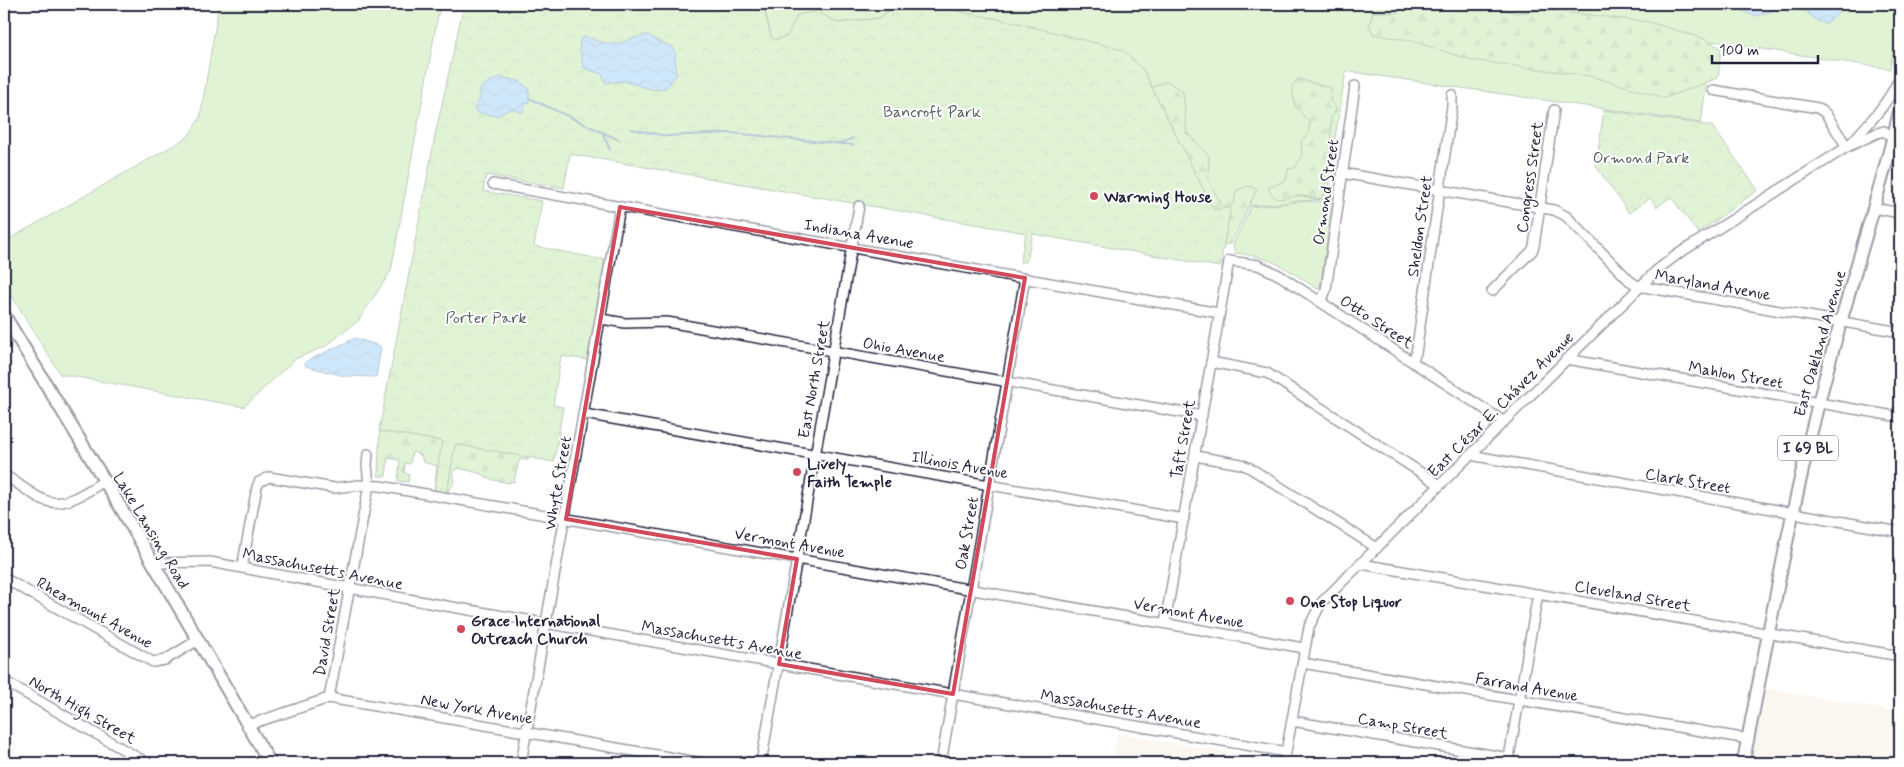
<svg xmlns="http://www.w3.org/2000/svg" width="1904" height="767" font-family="Mynerve,sans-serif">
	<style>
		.built { fill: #f8ece0 }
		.green { fill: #bbe6a3; stroke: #6e846f }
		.forest { fill: url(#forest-firs); stroke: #6e846f }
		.park { fill: url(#park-crowns); stroke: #6e846f }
		.water { fill: url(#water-waves); stroke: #6787a9 }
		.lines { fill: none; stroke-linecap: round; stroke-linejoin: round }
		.stream { stroke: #6787a9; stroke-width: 2 }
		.minor-casing { stroke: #22223b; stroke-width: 12 }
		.major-casing { stroke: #22223b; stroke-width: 15 }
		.minor { stroke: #fff; stroke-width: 9 }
		.major { stroke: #fff; stroke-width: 11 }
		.marked { fill: none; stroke: #d1495b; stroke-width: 4; stroke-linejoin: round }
		.poi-dot { fill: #d1495b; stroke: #fff; stroke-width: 2 }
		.labels { text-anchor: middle; stroke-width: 4; stroke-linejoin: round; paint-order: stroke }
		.shield { fill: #fff; stroke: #646476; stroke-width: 1 }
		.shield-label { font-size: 15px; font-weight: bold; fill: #22223b }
		.park-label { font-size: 16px; fill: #505d5a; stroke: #fff }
		.street-label { font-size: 16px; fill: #22223b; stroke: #fff }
		.poi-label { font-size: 16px; font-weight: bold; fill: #22223b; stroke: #fff; text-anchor: start }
	</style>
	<defs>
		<pattern id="forest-firs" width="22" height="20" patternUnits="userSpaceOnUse" patternTransform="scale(1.25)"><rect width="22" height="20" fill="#bbe6a3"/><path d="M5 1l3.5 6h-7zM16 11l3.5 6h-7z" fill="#a0c58d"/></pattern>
		<pattern id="park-crowns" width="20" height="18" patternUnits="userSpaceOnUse" patternTransform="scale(1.25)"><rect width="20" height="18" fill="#bbe6a3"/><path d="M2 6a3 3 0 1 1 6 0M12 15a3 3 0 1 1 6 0" fill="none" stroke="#a0c58d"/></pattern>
		<pattern id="water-waves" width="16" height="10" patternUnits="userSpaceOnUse" patternTransform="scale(1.25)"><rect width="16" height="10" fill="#95caf3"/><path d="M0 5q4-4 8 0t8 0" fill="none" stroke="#80add1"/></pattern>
	</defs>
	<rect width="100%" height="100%" fill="#fff"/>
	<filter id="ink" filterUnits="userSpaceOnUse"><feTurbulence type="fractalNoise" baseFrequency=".02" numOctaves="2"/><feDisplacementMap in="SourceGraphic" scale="10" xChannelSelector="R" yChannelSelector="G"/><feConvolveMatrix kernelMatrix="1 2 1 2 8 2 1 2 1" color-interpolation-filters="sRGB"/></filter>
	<g filter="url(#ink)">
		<!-- built -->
		<g class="built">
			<path d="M1764,688L1900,712V749L1898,763H1749Z"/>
			<path d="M1118,733L1265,759L1268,763H1112Z"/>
		</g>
		<!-- green -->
		<g class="green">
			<path d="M219,4H440L391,271L358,321L326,346L295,359L244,407L60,374L4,283V242L188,137L200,118Z"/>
			<path d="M763,4H898L879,18L837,23L817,11L787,36L775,40L771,36Z"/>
			<path d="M936,4H1900V12L1890,69L1712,41L1701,123L1346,71L1325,199L1289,202L1322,201L1333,203L1320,288L1317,289C1286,268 1273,257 1235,253L1233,245L1251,207L1288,203L1231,207L1215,210L1143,70Z"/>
		</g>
		<!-- forest -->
		<g class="forest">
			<path d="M1405,4H1486L1516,13L1547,10L1649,22L1705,39L1721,48L1718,78L1665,98L1590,76L1471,60L1412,41L1373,34L1369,25L1373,12L1397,13Z"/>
			<path d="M1298,79L1331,88L1330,101L1337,109L1331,118L1330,189L1319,199C1311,198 1302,195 1295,196C1280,198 1276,204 1268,188L1286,180L1288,169L1295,168L1302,156L1301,141L1308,134L1310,123L1295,106L1292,86Z"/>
			<path d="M1167,81L1183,92L1187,133L1209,156L1208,179L1222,206L1234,204L1236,191L1248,186L1257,189L1231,244L1192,246L1145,90Z"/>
			<path d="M380,423L530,454L528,460H519L514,482L510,481V483L493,480L479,473L458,468L453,471L455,481L447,494L434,492L437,466L423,462L421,455L412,452L410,464L405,463L404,472L409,475L408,482L398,481L400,460L388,458L386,476H378Z"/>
		</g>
		<!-- park -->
		<g class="park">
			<path d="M464,4H763L771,36L775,40L787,36L797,15L817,11L837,23L879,18L898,4H936L966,13L1014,22L1123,50L1143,70L1214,210L1231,207L1220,267L1033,234L1026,262H1020L1026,233L570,154L564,188L486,175L483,191L542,201L534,246L605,260L589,360L561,356L553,405L563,407L554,462L455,444L447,494L434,492L442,441L379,431L436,131Z"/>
			<path d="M1604,110L1712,126L1758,190L1698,233L1671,197L1657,207L1650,198L1629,213L1596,166Z"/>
		</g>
		<!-- water -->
		<g class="water">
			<path d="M1734,4H1842L1838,13L1826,24L1817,21L1807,12L1798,9L1782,8L1755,16L1745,12Z"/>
			<path d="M644,35H649L656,40L672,47L675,52L676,76L666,88L654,90L623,81L605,83L602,74L585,69C581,63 581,52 579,44L581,39L586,36C597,43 609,44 622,43C626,42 629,38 633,38C637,37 640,38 644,35Z"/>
			<path d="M500,77L519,81L529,89V102L524,104L525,107L522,113L517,110L509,109L498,116L477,113L474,108L480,99V89L485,84Z"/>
			<path d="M355,338L380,346L381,349L376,377L344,376L305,366V362Z"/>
		</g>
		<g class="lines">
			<!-- stream -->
			<g class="stream">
				<path d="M529,98L619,140"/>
				<path d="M631,129L666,136L731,133L853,145"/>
				<path d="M603,134L610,150"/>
				<path d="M839,144L853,138"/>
			</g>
			<defs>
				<g id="minor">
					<path d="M1713,90L1818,108L1826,114L1847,147"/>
					<path d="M1851,143C1870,122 1889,103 1900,76"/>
					<path d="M1342,173L1554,210L1566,216L1630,281L1638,286L1900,332"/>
					<path d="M493,184L1219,313"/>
					<path d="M1874,208L1900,213"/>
					<path d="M1492,291L1532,251L1534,246L1554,110"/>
					<path d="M1321,302L1326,290L1355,86"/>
					<path d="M601,319L625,323L667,322L1202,416"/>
					<path d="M1566,359L1900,417"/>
					<path d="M1412,361L1416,353L1452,106V95"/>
					<path d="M1211,362L1267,373L1440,485"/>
					<path d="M584,414L1184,519"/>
					<path d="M1470,455L1900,532"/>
					<path d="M1195,456L1241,464L1250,468L1377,548"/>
					<path d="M4,475C17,482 30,494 44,500C64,509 88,491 104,481"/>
					<path d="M153,563L210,562L435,604L1286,752"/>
					<path d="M1361,564L1900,656"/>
					<path d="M242,568L257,487L259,482L269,477L334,488L359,485L380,486L1304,648"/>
					<path d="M4,578L153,662L165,660L198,640"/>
					<path d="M1165,623L1229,261L1258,265L1279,275L1503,421"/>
					<path d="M1302,663L1748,739"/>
					<path d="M4,681L147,763"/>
					<path d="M329,698L369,485L367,465L368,454"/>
					<path d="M1292,721L1509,758"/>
					<path d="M248,725L329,698L703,763"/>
					<path d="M521,763L620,207"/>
					<path d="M761,763L859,206"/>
					<path d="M941,763L1025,278"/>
					<path d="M1284,763L1309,627L1321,603L1332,592L1657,270L1678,254L1847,147L1877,133L1884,131L1893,137"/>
					<path d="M1508,763L1538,594"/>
				</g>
				<g id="major">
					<path d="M4,315L118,503L270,763"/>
					<path d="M1743,763C1767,644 1788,523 1818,405C1843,306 1876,209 1900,110"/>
				</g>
			</defs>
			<!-- minor casing -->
			<use href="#minor" class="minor-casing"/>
			<!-- major casing -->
			<use href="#major" class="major-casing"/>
			<!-- minor -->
			<use href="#minor" class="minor"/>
			<!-- major -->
			<use href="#major" class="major"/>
		</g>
	</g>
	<!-- marked area -->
	<path d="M0 0H1904V767H0ZM620,207L1025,278L953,694L779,664L797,559L566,519Z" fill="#fff" fill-opacity=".55" fill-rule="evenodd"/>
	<path class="marked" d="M620,207L1025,278L953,694L779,664L797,559L566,519Z"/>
	<!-- markers -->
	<g class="poi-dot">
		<circle cx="1094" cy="196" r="5"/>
		<circle cx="797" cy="472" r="5"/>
		<circle cx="1290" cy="601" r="5"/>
		<circle cx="461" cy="629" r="5"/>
	</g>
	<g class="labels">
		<!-- shield labels -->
		<rect class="shield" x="1778" y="435.5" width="60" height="25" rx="4"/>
		<g class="shield-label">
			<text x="1808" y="453">I 69 BL</text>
		</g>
		<!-- park labels -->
		<g class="park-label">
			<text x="932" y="117">Bancroft Park</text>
			<text x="1641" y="163">Ormond Park</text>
			<text x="486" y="323">Porter Park</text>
		</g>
		<!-- street labels -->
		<g class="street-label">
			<text transform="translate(1529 177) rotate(-82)" y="6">Congress Street</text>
			<text transform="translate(1325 192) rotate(-82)" y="6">Ormond Street</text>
			<text transform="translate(1419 226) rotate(-82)" y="6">Sheldon Street</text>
			<text transform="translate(859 233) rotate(10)" y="6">Indiana Avenue</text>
			<text transform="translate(1713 284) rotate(10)" y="6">Maryland Avenue</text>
			<text transform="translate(1377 321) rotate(33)" y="6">Otto Street</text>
			<text transform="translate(1819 343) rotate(-74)" y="6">East Oakland Avenue</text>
			<text transform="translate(904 349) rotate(10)" y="6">Ohio Avenue</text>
			<text transform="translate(1736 374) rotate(10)" y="6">Mahlon Street</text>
			<text transform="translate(813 379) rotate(-80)" y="6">East North Street</text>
			<text transform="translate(1500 404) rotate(-45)" y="6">East César E. Chávez Avenue</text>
			<text transform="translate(1182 439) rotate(-80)" y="6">Taft Street</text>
			<text transform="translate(960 464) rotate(10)" y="6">Illinois Avenue</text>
			<text transform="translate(1688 480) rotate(10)" y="6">Clark Street</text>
			<text transform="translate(557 483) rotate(-80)" y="6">Whyte Street</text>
			<text transform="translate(152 530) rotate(59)" y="6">Lake Lansing Road</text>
			<text transform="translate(966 533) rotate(-80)" y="6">Oak Street</text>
			<text transform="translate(790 542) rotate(10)" y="6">Vermont Avenue</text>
			<text transform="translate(323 568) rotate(11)" y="6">Massachusetts Avenue</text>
			<text transform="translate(1633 595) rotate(10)" y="6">Cleveland Street</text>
			<text transform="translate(95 612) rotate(29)" y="6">Rheamount Avenue</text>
			<text transform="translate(1189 612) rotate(10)" y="6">Vermont Avenue</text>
			<text transform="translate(326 632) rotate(-80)" y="6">David Street</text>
			<text transform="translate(722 639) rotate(10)" y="6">Massachusetts Avenue</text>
			<text transform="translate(1527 686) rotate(10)" y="6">Farrand Avenue</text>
			<text transform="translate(477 708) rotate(10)" y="6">New York Avenue</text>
			<text transform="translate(1121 708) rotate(10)" y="6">Massachusetts Avenue</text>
			<text transform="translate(83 709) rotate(30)" y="6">North High Street</text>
			<text transform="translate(1403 725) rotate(10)" y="6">Camp Street</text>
		</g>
		<!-- poi labels -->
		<g class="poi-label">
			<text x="1104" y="202">Warming House</text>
			<text x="807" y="469">Lively<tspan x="807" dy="18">Faith Temple</tspan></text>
			<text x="1300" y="607">One Stop Liquor</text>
			<text x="471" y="626">Grace International<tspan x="471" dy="18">Outreach Church</tspan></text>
		</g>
	</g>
	<!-- margin -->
	<rect width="1904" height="767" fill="none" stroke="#fff" stroke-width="20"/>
	<rect x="10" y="10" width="1884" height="747" fill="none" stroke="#22223b" stroke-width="2" filter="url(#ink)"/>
	<!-- scale -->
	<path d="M1712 55v8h106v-8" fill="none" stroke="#22223b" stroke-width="2.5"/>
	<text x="1719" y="55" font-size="15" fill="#22223b" stroke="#ffffff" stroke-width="4" paint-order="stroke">100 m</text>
</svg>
